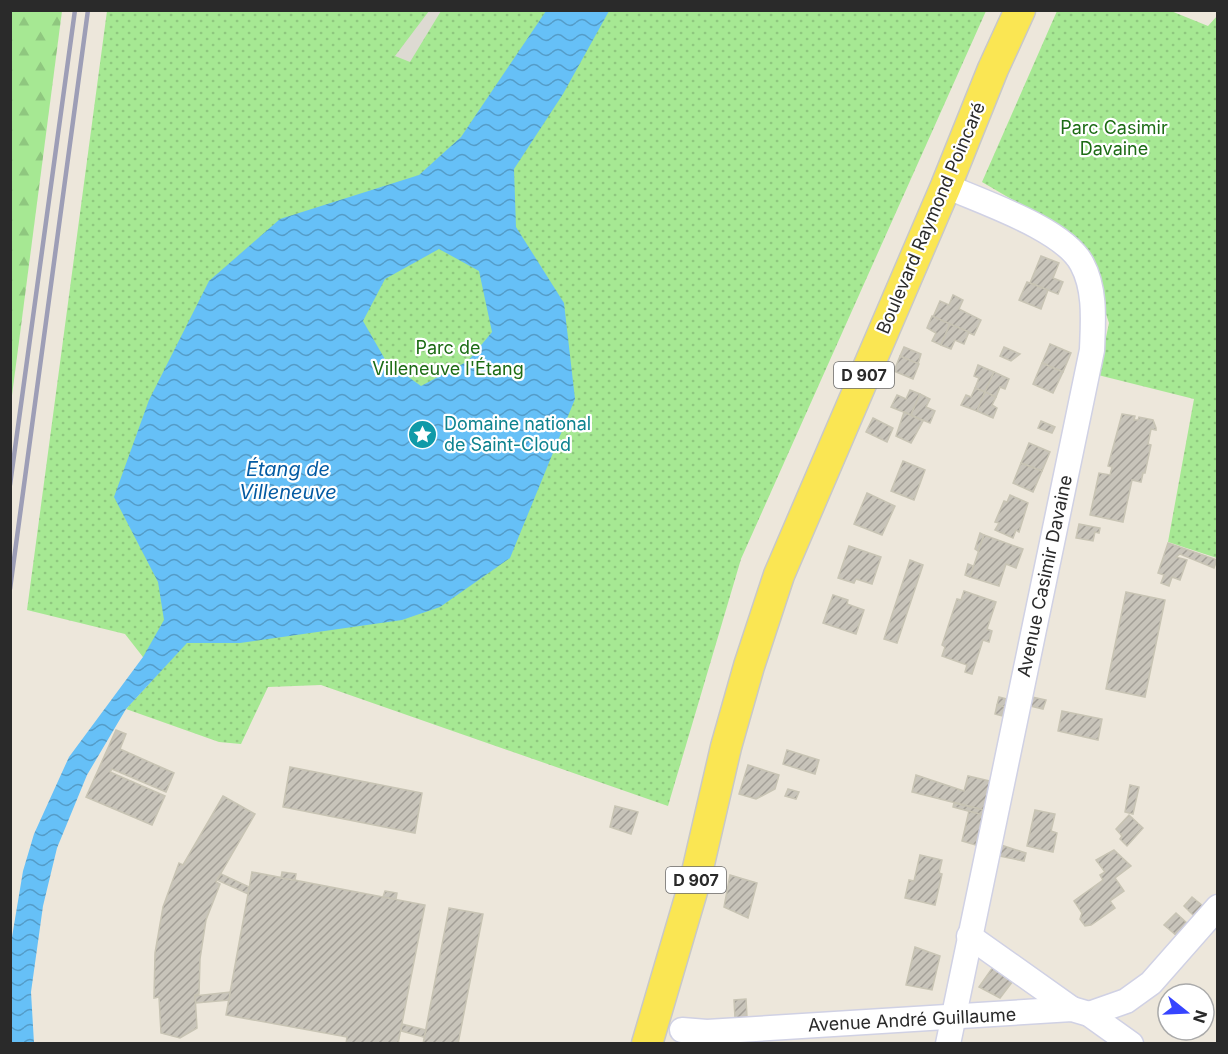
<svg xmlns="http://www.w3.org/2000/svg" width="1228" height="1054" font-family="Inter,sans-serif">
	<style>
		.forest { fill: url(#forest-firs) }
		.park { fill: url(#park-dots) }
		.plaza { fill: #dddad2 }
		.water { fill: url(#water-waves); fill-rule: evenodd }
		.building { fill: url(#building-hatch); stroke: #c8c4b4; stroke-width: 1.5 }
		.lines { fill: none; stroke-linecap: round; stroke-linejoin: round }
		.minor-casing { stroke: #d0d1e4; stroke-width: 27 }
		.major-casing { stroke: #c8c8c8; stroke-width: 33 }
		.minor { stroke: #fff; stroke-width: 24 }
		.major { stroke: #fae653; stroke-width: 30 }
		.rail { stroke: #9d9eb6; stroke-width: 4.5 }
		.labels { text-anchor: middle; stroke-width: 4.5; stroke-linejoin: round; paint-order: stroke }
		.shield { fill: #fff; stroke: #6a6a6a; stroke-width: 1.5 }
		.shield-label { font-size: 16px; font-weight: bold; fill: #2a2a2a }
		.park-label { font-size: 18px; fill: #1d6c15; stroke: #fff }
		.street-label { font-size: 18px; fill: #2a2a2a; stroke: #fff }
		.culture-label { font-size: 18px; fill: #0d838f; stroke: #fff; text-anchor: start }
		.water-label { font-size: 20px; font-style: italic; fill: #045ba3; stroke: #fff }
	</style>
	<defs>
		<pattern id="forest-firs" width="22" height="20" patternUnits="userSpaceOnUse" patternTransform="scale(1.5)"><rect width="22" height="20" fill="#a6e893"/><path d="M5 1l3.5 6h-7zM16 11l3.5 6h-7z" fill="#8fc77f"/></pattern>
		<pattern id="park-dots" width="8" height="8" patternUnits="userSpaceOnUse" patternTransform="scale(1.5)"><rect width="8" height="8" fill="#a6e893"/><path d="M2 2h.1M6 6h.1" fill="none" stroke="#8fc77f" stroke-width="1.8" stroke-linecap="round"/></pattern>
		<pattern id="water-waves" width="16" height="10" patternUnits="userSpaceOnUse" patternTransform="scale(1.5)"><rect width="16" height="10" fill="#66c0f7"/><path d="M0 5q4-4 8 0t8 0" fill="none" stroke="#549cc8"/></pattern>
		<pattern id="building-hatch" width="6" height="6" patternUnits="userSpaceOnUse" patternTransform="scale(1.5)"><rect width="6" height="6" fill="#c8c4ba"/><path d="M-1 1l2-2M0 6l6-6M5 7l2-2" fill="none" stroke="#a39f97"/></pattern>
	</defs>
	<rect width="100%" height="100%" fill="#ede7db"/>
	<!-- forest -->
	<path class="forest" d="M11,10L62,11L11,403L10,11Z"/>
	<!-- park -->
	<g class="park">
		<path d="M107,11H986L741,559L668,806L321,685L268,687L241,744L219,742L126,709L157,675L125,634L27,610Z"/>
		<path d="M1057,11H1171L1208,26L1217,16V558L1168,542L1194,399L1098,375L1109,323L1088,260L1066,231L982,182Z"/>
	</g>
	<!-- plaza -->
	<path class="plaza" d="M429,11H441L410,62L395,56Z"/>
	<!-- water -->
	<path class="water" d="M546,11H609L563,94L514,169L516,227L564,303L575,399L510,558L440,607L402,620L240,643H187L126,709L87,775L57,848L43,906L31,992L34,1043H11V943L23,871L34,834L69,757L143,657L164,620L158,582L114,497L149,400L209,281L280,219L419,175L461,137ZM439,249L479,271L492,332L468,361L421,386L386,361L363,321L385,279Z"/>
	<!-- building -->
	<g class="building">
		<path d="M1041,256L1059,263L1053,278L1063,282L1058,294L1030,283Z"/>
		<path d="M1027,282L1048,290L1041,309L1019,300Z"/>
		<path d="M953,295L963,300L959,309L981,320L974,335L933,317L940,301L949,305Z"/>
		<path d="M932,316L950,324L941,345L932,341L936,333L927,328Z"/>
		<path d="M950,324L969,332L964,344L955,340L951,349L941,345Z"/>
		<path d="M1050,344L1071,353L1063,372L1042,363Z"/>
		<path d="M904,347L921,354L918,364L900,356Z"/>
		<path d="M1004,347L1020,354L1011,361L1000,356Z"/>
		<path d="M900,356L919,364L913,379L894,371Z"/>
		<path d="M1042,363L1063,372L1053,393L1033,384Z"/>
		<path d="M978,365L994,372L985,392L975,388L979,378L974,376Z"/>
		<path d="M994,372L1009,379L1005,389L1000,387L996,397L985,392Z"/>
		<path d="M975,388L985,392L977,411L961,405L966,395L971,397Z"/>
		<path d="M910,390L920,394L911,415L891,407L897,395L906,399Z"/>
		<path d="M985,392L996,397L992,405L997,408L993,418L977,411Z"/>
		<path d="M920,394L930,399L926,407L935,411L930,423L911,415Z"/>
		<path d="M904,412L923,421L911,443L896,436Z"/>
		<path d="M1122,414L1135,416L1134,420H1138L1139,417L1153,420L1156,428V430L1151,429L1148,444L1151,445L1145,473H1143L1141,482L1132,480L1123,522L1090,515L1099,473L1110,475L1112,467L1108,466Z"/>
		<path d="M873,418L893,428L887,442L866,432Z"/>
		<path d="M1041,421L1055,427L1052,433L1038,428Z"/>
		<path d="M1029,443L1050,452L1042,471L1021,463Z"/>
		<path d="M903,461L925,470L914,500L891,491Z"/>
		<path d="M1021,463L1042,471L1033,492L1013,483Z"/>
		<path d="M867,493L895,506L882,535L854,524Z"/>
		<path d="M1010,495L1028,503L1019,532L1016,530L1013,538L995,530L999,523L995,522L1004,501L1007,502Z"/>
		<path d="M1079,524L1100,528L1099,533L1095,532L1093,541L1076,538Z"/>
		<path d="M980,533L984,535L978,551L975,549Z"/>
		<path d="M984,535L1023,549L1016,568L1006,564L999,586L970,577Z"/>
		<path d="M1168,543L1217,560L1214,568L1180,554L1176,557L1187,560L1180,580L1172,577L1169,586L1161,583L1164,575L1158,573Z"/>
		<path d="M849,546L881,557L872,584L856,579L854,583L838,578Z"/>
		<path d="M910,560L923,565L897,643L884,639Z"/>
		<path d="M968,564L973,566L970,577L965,575Z"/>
		<path d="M964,591L996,602L987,629L992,631L989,642L983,640L972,674L965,672L967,665L942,656L945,647L942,645L957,599L961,600Z"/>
		<path d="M1126,592L1165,600L1145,697L1106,689Z"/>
		<path d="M833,595L848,600L847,604L864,610L856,634L823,623Z"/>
		<path d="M999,697L1007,699L1005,707L997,705Z"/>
		<path d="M1032,697L1046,700L1043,709L1030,706Z"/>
		<path d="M997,705L1005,707L1003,716L995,714Z"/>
		<path d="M1062,711L1102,719L1098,740L1058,731Z"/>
		<path d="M116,730L126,734L120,749L174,773L166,792L112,769L110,772L165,796L152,825L86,797Z"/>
		<path d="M787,750L819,760L815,774L783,764Z"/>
		<path d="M748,765L779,775L775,789L756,799L739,794Z"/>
		<path d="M290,767L422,793L415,833L283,807Z"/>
		<path d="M916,775L964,791L968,776L990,781L984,810L912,792Z"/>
		<path d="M1130,785L1139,787L1133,814L1125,812Z"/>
		<path d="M788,789L799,792L796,799L785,796Z"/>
		<path d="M223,796L255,814L216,882L220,884L206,920L200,959L199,994L195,995L197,1028L180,1038L161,1033L159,997L154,998L155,953L163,907L179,863L183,865Z"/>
		<path d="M954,803L984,810L983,815L953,807Z"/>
		<path d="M615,806L638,812L631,834L610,827Z"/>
		<path d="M1035,810L1055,814L1051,831L1057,833L1053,852L1027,846Z"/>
		<path d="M969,811L983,815L976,845L962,841Z"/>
		<path d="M1129,815L1143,828L1127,846L1120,839L1122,836L1116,829Z"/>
		<path d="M1001,845L1026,853L1024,861L999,856Z"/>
		<path d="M1114,850L1131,866L1115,878L1124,891L1110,901L1115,908L1091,925L1085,926L1080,919L1082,913L1074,901L1103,880L1100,875L1105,872L1096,860Z"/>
		<path d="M920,855L942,860L939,873L942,874L935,905L905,898L909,880L914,881Z"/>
		<path d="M252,872L425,905L398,1044H346L347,1037L226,1015Z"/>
		<path d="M282,872L296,874L295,880L281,878Z"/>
		<path d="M221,874L249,887L248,894L217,880Z"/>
		<path d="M730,875L757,883L748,918L724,907Z"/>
		<path d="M385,891L397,893L396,899L383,897Z"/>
		<path d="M1192,897L1203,906L1194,916L1184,906Z"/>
		<path d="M449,908L483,914L458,1044H423Z"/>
		<path d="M1176,913L1188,924L1177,936L1164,925Z"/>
		<path d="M915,947L940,956L932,990L906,985Z"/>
		<path d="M993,967L1013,981L1000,998L979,987Z"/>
		<path d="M230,992L229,1000L196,1003L195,996Z"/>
		<path d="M746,999L747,1017L735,1018L734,1000Z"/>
		<path d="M1168,1006V1025L1159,1018Z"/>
		<path d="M402,1024L426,1030L424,1037L401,1031Z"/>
	</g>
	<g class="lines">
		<defs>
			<g id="minor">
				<path d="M946,186C982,202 1064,229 1082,264C1096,290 1093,322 1092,350L948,1044"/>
				<path d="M969,936L1072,1009"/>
				<path d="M1089,1014L1126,1001L1151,983L1218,907"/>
				<path d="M682,1030L707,1032L1072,1009L1089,1014L1131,1044"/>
			</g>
			<path id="major" d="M647,1044L695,881L726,747L749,666L779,575L946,186L993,69L1020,10"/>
		</defs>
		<!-- minor casing -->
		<use href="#minor" class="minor-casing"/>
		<!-- major casing -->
		<use href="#major" class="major-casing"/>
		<!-- minor -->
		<use href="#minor" class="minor"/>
		<!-- major -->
		<use href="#major" class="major"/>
		<!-- rail -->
		<g class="rail">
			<path d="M10,485L75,10"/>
			<path d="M10,589L88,10"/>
		</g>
	</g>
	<!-- icons -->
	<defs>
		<symbol id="sight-disc" viewBox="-11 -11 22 22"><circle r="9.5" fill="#0f9aa8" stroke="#fff"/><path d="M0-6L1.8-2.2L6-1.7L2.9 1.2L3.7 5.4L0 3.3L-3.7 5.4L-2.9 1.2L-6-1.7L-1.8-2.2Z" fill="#fff"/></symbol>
	</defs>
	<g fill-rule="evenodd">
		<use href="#sight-disc" x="406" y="418" width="33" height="33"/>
	</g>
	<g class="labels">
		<!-- shield labels -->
		<g class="shield">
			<rect x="834" y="362" width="60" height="26" rx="4.5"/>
			<rect x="666" y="867" width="60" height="26" rx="4.5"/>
		</g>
		<g class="shield-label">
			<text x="864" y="381">D 907</text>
			<text x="696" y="886">D 907</text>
		</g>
		<!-- park labels -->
		<g class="park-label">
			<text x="1114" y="134">Parc Casimir<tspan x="1114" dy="21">Davaine</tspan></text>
			<text x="448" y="354">Parc de<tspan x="448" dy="21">Villeneuve l'Étang</tspan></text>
		</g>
		<!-- street labels -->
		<g class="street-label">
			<text transform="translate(931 218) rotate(-67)" y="6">Boulevard Raymond Poincaré</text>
			<text transform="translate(1045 576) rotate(-78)" y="6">Avenue Casimir Davaine</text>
			<text transform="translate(912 1020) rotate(-3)" y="6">Avenue André Guillaume</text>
		</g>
		<!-- culture labels -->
		<g class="culture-label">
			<text x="444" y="430">Domaine national<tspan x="444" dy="21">de Saint-Cloud</tspan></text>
		</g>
		<!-- water labels -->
		<g class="water-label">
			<text x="288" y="476">Étang de<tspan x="288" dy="23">Villeneuve</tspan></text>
		</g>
	</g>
	<!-- border -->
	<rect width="1228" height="1054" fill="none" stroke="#2a2a2a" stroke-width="24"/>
	<!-- north arrow -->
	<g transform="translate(1186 1012) rotate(108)"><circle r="28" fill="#ffffff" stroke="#aaaaaa" stroke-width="1.5"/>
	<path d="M0-4.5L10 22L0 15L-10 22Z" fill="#3644ff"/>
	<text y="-9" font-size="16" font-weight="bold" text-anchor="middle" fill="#2a2a2a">N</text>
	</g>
</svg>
